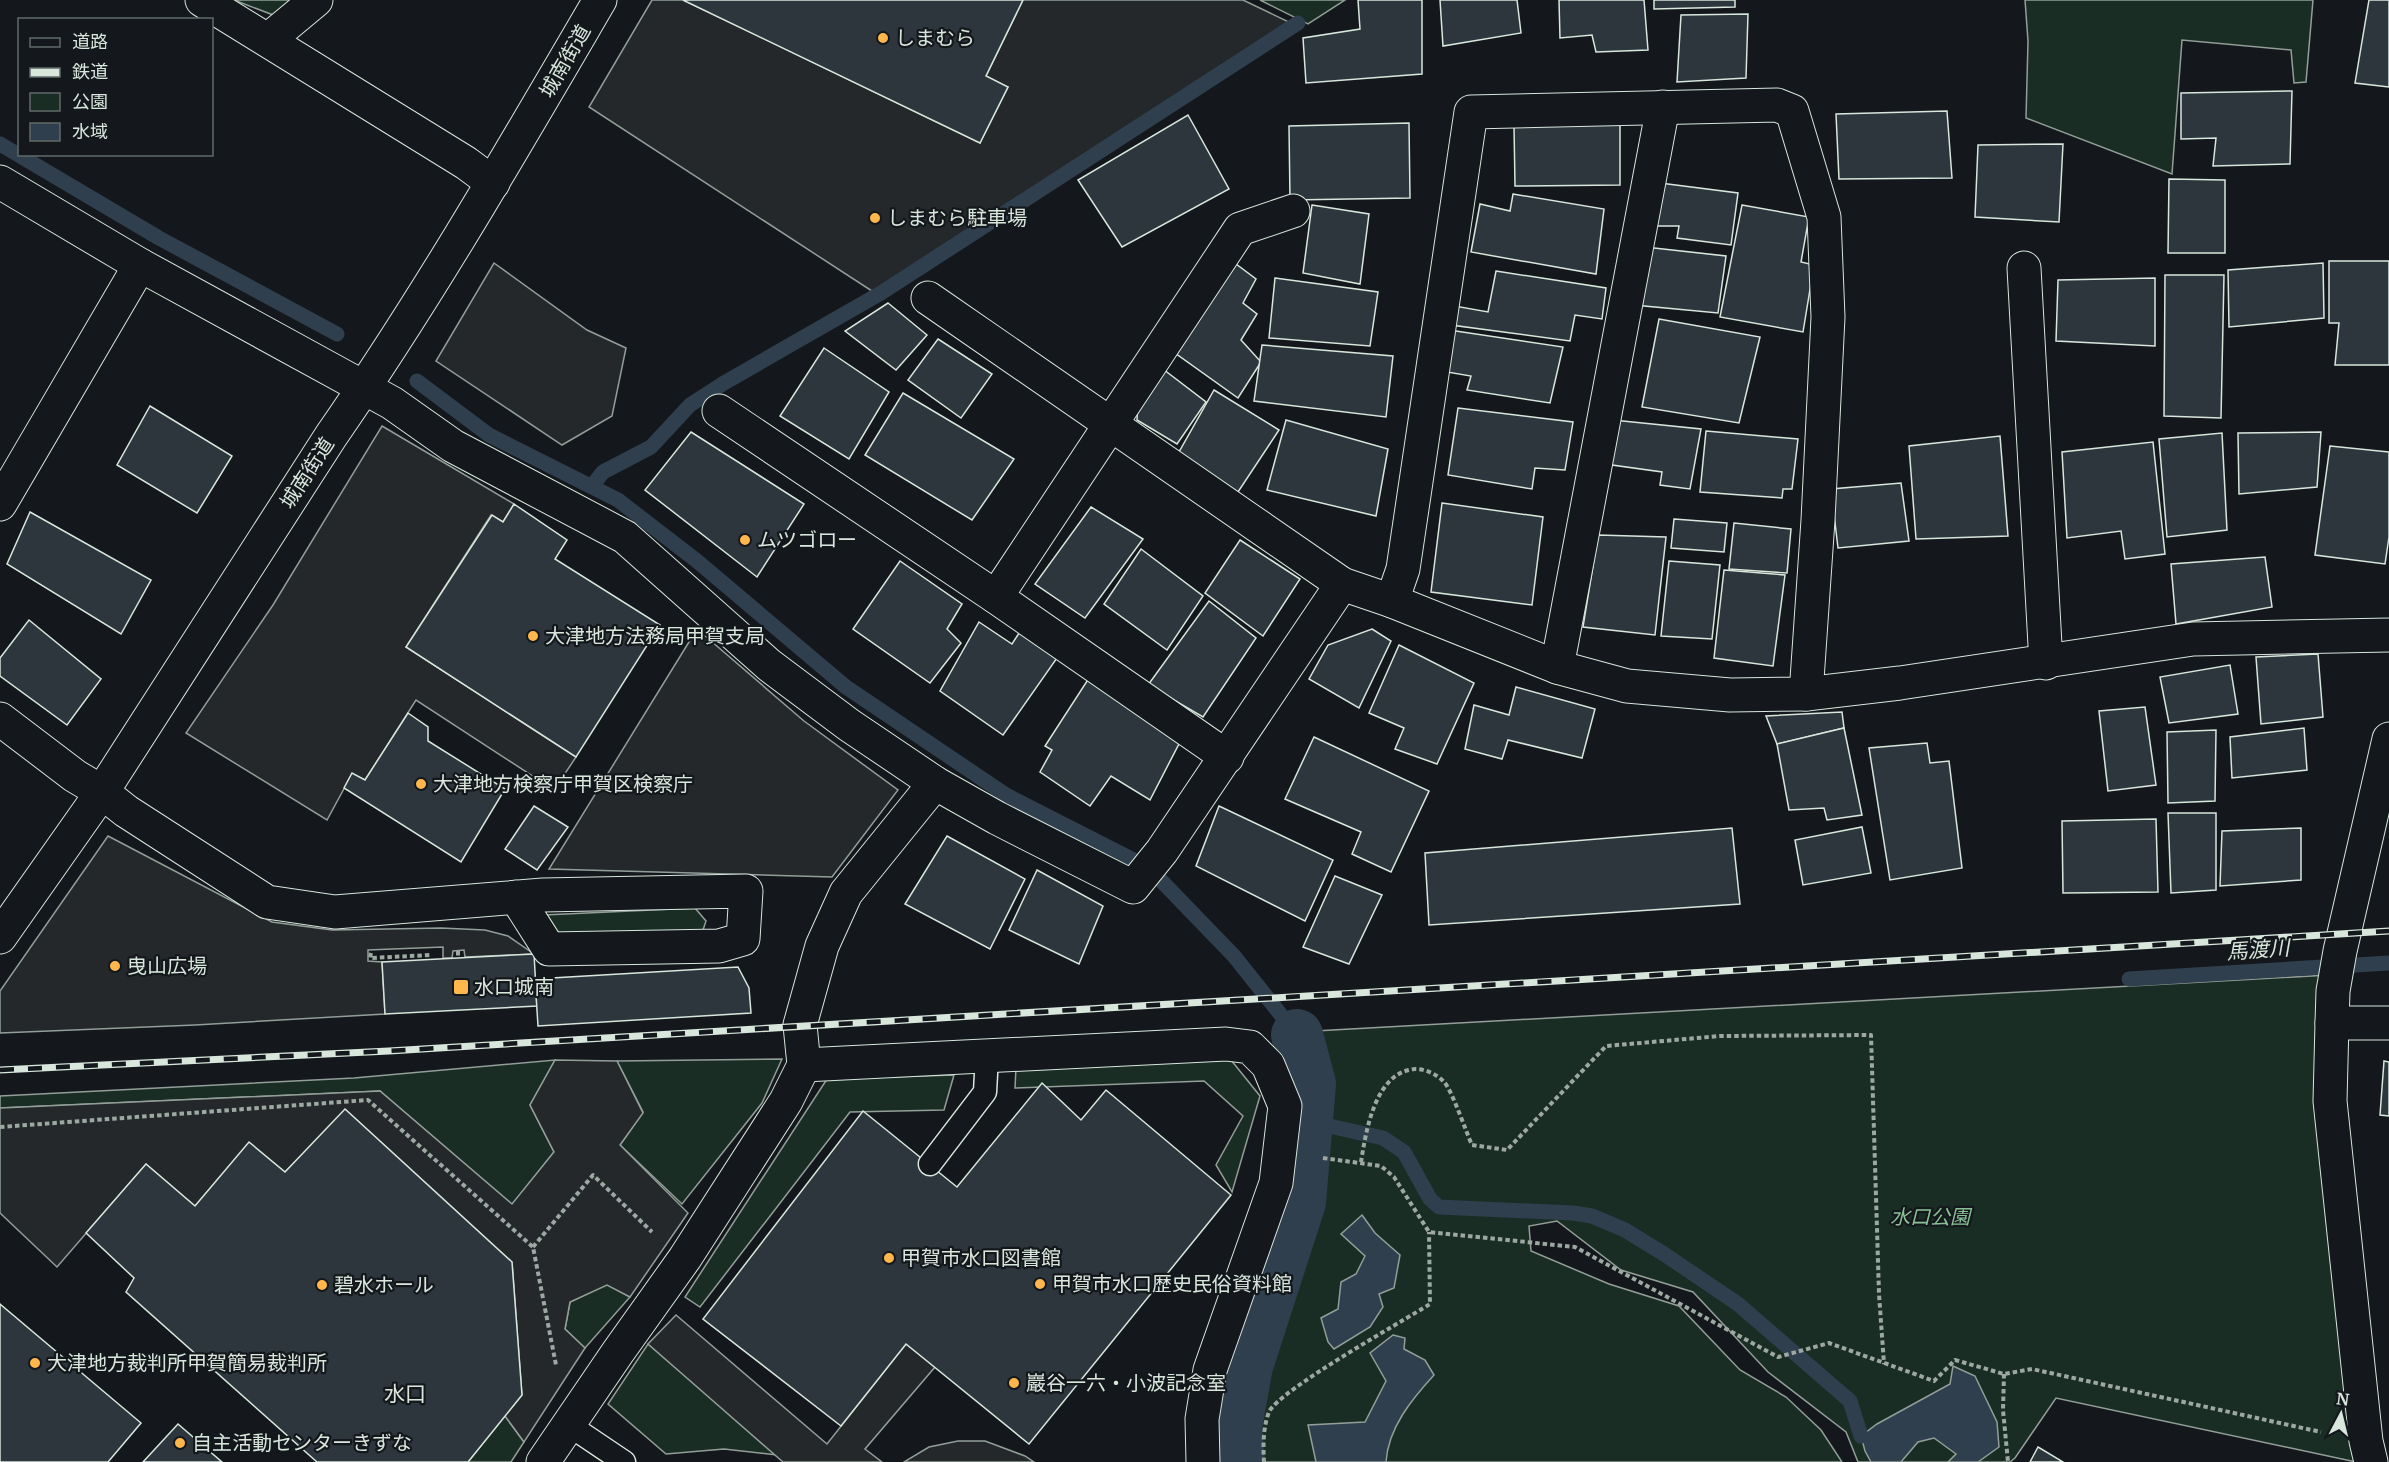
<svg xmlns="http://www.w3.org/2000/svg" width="2389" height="1462" font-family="Merriweather,'Noto Sans JP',serif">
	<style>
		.green { fill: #1a2d24; stroke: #939e99; stroke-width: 1.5 }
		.parking { fill: #24282b; stroke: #939e99; stroke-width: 1.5 }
		.water { fill: #2f3f4d; stroke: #939e99; stroke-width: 1.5 }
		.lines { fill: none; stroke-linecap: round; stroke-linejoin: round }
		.stream { stroke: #2f3f4d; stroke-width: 15 }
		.canal { stroke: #2f3f4d; stroke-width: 52 }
		.building { fill: #2c363c; stroke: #d8e6dc; stroke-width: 1.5 }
		.lane-casing { stroke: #d8e6dc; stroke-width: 25 }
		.street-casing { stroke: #d8e6dc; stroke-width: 35 }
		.secondary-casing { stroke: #d8e6dc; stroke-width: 35 }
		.path { stroke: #9da8a2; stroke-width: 4; stroke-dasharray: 4.5 3; stroke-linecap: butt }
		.lane { stroke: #14181c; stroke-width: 22 }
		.street { stroke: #14181c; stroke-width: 33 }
		.secondary { stroke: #14181c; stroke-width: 33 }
		.rail-casing { stroke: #d8e6dc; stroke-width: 7 }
		.rail { stroke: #14181c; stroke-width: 4.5; stroke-dasharray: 14; stroke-linecap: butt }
		.poi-dot { fill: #ffb74d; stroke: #14181c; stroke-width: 2 }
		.labels { text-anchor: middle; stroke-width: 4.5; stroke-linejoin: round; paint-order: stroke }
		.poi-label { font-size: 20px; fill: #d8e6dc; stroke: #14181c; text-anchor: start }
		.street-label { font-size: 20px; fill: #d8e6dc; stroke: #14181c }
		.park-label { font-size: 20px; font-style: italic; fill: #8ac095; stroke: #14181c }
		.water-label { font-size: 21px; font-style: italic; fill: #d8e6dc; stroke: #14181c }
		.neighbourhood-label { font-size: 21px; fill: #d8e6dc; stroke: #14181c }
	</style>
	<rect width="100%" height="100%" fill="#14181c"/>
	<!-- green -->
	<g class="green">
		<path d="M234,0H305L294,23Z"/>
		<path d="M1260,0H1345L1308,24Z"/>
		<path d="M2025,0H2313L2306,82L2294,83L2291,50L2182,40L2172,174L2026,118L2028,41Z"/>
		<path d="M695,908L706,921L701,936L553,938L544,915Z"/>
		<path d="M2329,975L2356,1462L2056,1398L2015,1458L2010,1462H1858L1846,1432L1768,1372L1693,1292L1621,1270L1557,1221L1529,1226L1531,1251L1609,1284L1679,1306L1740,1370L1786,1397L1821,1430L1842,1462H1229L1226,1410L1249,1331L1257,1274L1295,1119L1306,1093L1297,1032Z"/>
		<path d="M782,1059L762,1103L682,1204L620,1145L643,1112L617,1061Z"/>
		<path d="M555,1060L530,1105L554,1152L512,1205L380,1091L0,1108V1096L354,1078Z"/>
		<path d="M1231,1060L1260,1096L1232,1192L1216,1165L1243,1116L1204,1081L1015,1088L1016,1067Z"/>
		<path d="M954,1075L944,1110L850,1112L700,1307L685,1297L827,1079Z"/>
		<path d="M607,1284L630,1297L585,1348L565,1329L570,1302Z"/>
		<path d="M648,1344L777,1455L724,1449L666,1454L608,1404Z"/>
		<path d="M505,1416L524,1442L511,1462H468Z"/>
	</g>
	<!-- parking -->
	<g class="parking">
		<path d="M652,0H683L980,143L1008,87L986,76L1023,0H1243L1293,24L875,293L589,107Z"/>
		<path d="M494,263L587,330L626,348L612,416L562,445L436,361Z"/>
		<path d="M382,426L514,504L503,522L491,515L406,647L576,757L554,790L416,700L365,780L352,774L327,820L186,733L273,605Z"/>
		<path d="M697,629L804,721L898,790L832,877L549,869Z"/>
		<path d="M108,836L272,922L332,930L441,928L485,930L508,936L534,954L465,957L464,950L453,951L452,958H443V947L368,950V961L382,962L385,1014L195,1025L0,1033V991Z"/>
		<path d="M555,1060L617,1061L643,1113L620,1145L688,1213L630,1297L607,1285L570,1302L565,1329L585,1348L524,1442L505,1416L522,1395L512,1262L346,1110L285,1172L249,1143L195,1206L146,1164L57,1267L0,1213V1108L380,1091L512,1204L554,1152L530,1105Z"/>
		<path d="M676,1315L827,1444L906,1344L935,1367L865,1449L882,1462H783L648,1344Z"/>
		<path d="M958,1441H985L1025,1456L1034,1462H904L929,1447Z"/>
	</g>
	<!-- water -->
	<g class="water">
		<path d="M1362,1215L1375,1233L1400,1255L1394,1288L1379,1294L1383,1307L1370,1327L1334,1349L1328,1342L1321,1318L1338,1309L1341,1282L1356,1274L1365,1256L1341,1234Z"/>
		<path d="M1393,1335L1405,1338L1404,1349L1425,1360L1434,1375C1412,1399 1388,1428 1386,1462H1316L1308,1425L1365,1422L1386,1381L1370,1353Z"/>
		<path d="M1953,1366L1975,1376L1997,1422L1999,1447L1978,1462H1948L1956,1454L1934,1438L1918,1442L1901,1462H1871L1865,1451L1861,1436L1877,1424L1950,1384Z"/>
	</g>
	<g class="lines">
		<!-- stream -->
		<g class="stream">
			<path d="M0,144L159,238L337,334"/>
			<path d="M417,381L489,435L618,500L697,561L846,687L1006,795L1149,868L1234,956L1297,1035"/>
			<path d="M592,486L603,472L651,447L690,405L724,383L881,293L1298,23"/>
			<path d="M2129,979L2389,963"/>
			<path d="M1307,1121L1383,1138L1404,1152L1430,1199L1439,1207L1573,1213L1592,1216L1625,1230L1664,1254L1738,1304L1850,1401L1861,1436"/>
		</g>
		<!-- canal -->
		<path class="canal" d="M1239,1462L1236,1427L1247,1366L1300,1202L1310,1084L1297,1035"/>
	</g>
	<!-- building -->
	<g class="building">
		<path d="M683,0H1023L986,76L1008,87L980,143Z"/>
		<path d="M1358,0H1422V74L1306,83L1303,38L1360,29Z"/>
		<path d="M1440,0H1517L1521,33L1443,46Z"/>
		<path d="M1559,0H1644L1648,50L1596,52L1592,35L1560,38Z"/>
		<path d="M1654,0H1735V7L1654,9Z"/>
		<path d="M2369,0H2389V87L2355,83Z"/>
		<path d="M1748,14L1746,78L1677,82L1681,15Z"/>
		<path d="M2292,91L2290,164L2213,166L2216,138L2181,139V93Z"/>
		<path d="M1947,111L1952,178L1839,179L1836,114Z"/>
		<path d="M1188,115L1229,189L1122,247L1078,180Z"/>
		<path d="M1620,122V185L1515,186L1514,126Z"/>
		<path d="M1409,123L1410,198L1290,200L1289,126Z"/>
		<path d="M2063,144L2059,222L1975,217L1978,145Z"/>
		<path d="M2169,179L2225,180V253H2168Z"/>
		<path d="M1660,183L1738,193L1731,245L1677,238L1679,226H1655Z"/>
		<path d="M1513,194L1604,209L1596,274L1471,252L1480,204L1510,211Z"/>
		<path d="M1312,205L1369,214L1360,284L1303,273Z"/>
		<path d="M1742,205L1809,217L1801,262L1814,265L1803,332L1720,317Z"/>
		<path d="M1645,247L1726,256L1718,313L1634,305Z"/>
		<path d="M1228,258L1256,279L1243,303L1257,314L1241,340L1261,362L1238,398L1168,348Z"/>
		<path d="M2329,261H2389V365H2335L2339,323H2329Z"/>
		<path d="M2323,263L2324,318L2229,327L2228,270Z"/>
		<path d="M1496,271L1606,288L1602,319L1575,315L1570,341L1451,325L1455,306L1488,312Z"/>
		<path d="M2165,275H2224L2221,418L2164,416Z"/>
		<path d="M1275,278L1378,292L1370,346L1269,338Z"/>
		<path d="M2155,278V346L2056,341L2058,280Z"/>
		<path d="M888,303L927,335L896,370L845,331Z"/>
		<path d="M1659,319L1760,337L1739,423L1642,407Z"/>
		<path d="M1449,330L1563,347L1550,403L1467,390L1471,376L1441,371Z"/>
		<path d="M938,339L992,374L961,418L908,380Z"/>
		<path d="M1262,345L1393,356L1386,417L1254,401Z"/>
		<path d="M824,348L889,392L849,459L780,416Z"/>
		<path d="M1159,366L1206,402L1177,444L1137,420L1138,401Z"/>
		<path d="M1214,390L1279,430L1238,492L1179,452Z"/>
		<path d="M903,393L1014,459L972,520L865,455Z"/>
		<path d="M150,406L232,456L197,513L117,465Z"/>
		<path d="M1458,408L1573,422L1565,470L1535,468L1532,489L1448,475Z"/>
		<path d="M1286,420L1388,449L1376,516L1267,490Z"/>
		<path d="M1613,420L1701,429L1690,489L1660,485L1662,472L1605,464Z"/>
		<path d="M1706,431L1798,439L1792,489H1783L1782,498L1700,492Z"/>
		<path d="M691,432L804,504L757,577L645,490Z"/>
		<path d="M2321,432L2317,487L2239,494L2238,433Z"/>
		<path d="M2222,433L2227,530L2167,537L2159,439Z"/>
		<path d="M2000,436L2008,536L1916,539L1909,446Z"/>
		<path d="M2153,442L2165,554L2125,559L2121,531L2067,538L2062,452Z"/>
		<path d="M2330,446L2389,452V537L2385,564L2315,555Z"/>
		<path d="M1901,483L1909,541L1838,548L1831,489Z"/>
		<path d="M1442,503L1543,517L1532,605L1431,592Z"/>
		<path d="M514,504L567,540L555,559L660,625L576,757L406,647L492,515L503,522Z"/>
		<path d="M1091,507L1143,539L1085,618L1035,584Z"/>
		<path d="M30,512L151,580L121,634L7,564Z"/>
		<path d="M1674,519L1727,523L1724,552L1671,548Z"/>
		<path d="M1734,523L1791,529L1787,573L1729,569Z"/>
		<path d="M1598,535L1666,537L1655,635L1583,627Z"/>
		<path d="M1240,540L1300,579L1263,636L1205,593Z"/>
		<path d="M1141,549L1203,596L1167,650L1104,604Z"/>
		<path d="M2265,557L2272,607L2176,624L2171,564Z"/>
		<path d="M900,561L962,604L947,629L961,643L930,683L853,629Z"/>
		<path d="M1669,561L1720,565L1712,639L1661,636Z"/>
		<path d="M1724,570L1785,575L1773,666L1714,658Z"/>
		<path d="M1209,601L1256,638L1203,717L1148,685Z"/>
		<path d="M29,620L101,679L67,725L0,676V658Z"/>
		<path d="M979,622L1012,644L1021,630L1057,658L1003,735L940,691Z"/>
		<path d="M1372,629L1391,641L1359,708L1309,679L1328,645Z"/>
		<path d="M1399,645L1474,683L1437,764L1395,749L1404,728L1369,713Z"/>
		<path d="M2318,654L2323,717L2261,724L2256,657Z"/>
		<path d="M2230,665L2238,714L2169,723L2160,677Z"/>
		<path d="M1089,678L1181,740L1150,800L1111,776L1090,806L1040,772L1052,750L1045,746Z"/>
		<path d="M1516,687L1595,709L1582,758L1508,740L1502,759L1465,749L1474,705L1509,715Z"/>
		<path d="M2145,707L2156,785L2108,791L2099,711Z"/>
		<path d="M1842,712L1844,728L1777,744L1766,716Z"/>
		<path d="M408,713L428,727V741L505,789L461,862L344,788L352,773L365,780Z"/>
		<path d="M1844,728L1862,815L1827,820L1824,808L1789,810L1777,744Z"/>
		<path d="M2304,728L2307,770L2232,778L2230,737Z"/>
		<path d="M2216,730L2215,801L2168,803L2167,732Z"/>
		<path d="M1314,737L1429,791L1391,872L1352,854L1361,832L1285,799Z"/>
		<path d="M1927,743L1930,763L1949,761L1962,868L1890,880L1869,748Z"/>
		<path d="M534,806L568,827L537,870L505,849Z"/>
		<path d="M1219,806L1333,860L1305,921L1196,866Z"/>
		<path d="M2168,813H2216V890L2171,893Z"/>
		<path d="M2156,819L2158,892L2063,893L2062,821Z"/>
		<path d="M1862,827L1871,873L1803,885L1795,840Z"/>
		<path d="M1732,828L1740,904L1429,925L1425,853Z"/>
		<path d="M2301,828V880L2220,886L2222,831Z"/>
		<path d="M947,836L1025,879L990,949L905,904Z"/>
		<path d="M1037,870L1103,906L1079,964L1009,930Z"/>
		<path d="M1335,876L1382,895L1349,964L1303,947Z"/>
		<path d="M534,954L537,1006L385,1014L382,962Z"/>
		<path d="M738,967L749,988L751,1013L538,1026L535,979Z"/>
		<path d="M2384,1061L2389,1062V1116L2380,1115Z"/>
		<path d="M1042,1083L1081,1120L1106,1090L1231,1195L1029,1444L906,1344L841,1426L703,1319L863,1111L957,1187Z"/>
		<path d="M345,1109L512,1262L522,1395L468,1462H317L126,1292L134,1278L86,1233L146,1164L195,1206L249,1142L285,1172Z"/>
		<path d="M0,1304L141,1423L108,1462H0Z"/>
		<path d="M178,1424L222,1462H143Z"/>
		<path d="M2038,1447L2063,1462H2030Z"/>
	</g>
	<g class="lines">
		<defs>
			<g id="lane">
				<path d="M930,1164L985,1092L987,1056"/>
				<path d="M569,1425L624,1462"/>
			</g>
			<g id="street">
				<path d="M202,0L466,163L493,183"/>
				<path d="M268,40L316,0"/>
				<path d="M0,182L140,265L392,403L453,446L625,537L769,665L849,725L935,783L997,818L1133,887L1162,851L1342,584"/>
				<path d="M2024,268L2046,663"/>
				<path d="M928,298L1342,584L1392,601L1557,667L1627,686L1730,695L1806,694L1900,683L2193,639L2389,635"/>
				<path d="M719,411L996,597L1227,757"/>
				<path d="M0,504L140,265"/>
				<path d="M996,597L1240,229L1293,211"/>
				<path d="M1392,601L1403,569L1471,112L1777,105L1792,111L1824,217L1828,317L1818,520L1806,694"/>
				<path d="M1557,667L1663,107"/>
				<path d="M0,719L75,776L102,792L126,811L267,902L335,912L543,895L746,891L743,939L719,946L549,949L516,897"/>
				<path d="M2332,1023H2389"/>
				<path d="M804,1065L1226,1044L1250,1047L1268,1065L1285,1106L1276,1183L1210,1370L1202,1419L1203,1462"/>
				<path d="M543,1462L618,1352L685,1258L786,1101L804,1065L800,1025L822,946L846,893L935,783"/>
				<path d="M2371,1462L2366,1441L2330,1101L2332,1023L2333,991L2340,951L2389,739"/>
			</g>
			<path id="secondary" d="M0,937L102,792L331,436C428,296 514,147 600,0"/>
		</defs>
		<!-- lane casing -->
		<use href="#lane" class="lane-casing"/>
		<!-- street casing -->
		<use href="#street" class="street-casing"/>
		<!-- secondary casing -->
		<use href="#secondary" class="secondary-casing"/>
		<!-- path -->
		<g class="path">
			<path d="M458,951V958"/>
			<path d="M371,953L370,958L431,955"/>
			<path d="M0,1127L368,1100L533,1247L556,1365"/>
			<path d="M1323,1158L1381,1166L1394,1177L1429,1232L1575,1247L1778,1357L1829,1343L1934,1381L1955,1360L2004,1374L2032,1369L2321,1432"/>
			<path d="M1361,1162C1366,1131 1375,1072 1415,1069C1425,1069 1437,1074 1444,1082C1452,1090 1466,1132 1472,1145L1507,1150L1606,1046L1720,1036L1871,1035L1879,1294L1884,1364"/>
			<path d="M533,1247L593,1175L652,1232"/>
			<path d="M2004,1374L2003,1410L2008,1462"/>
			<path d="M1264,1462C1263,1446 1263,1427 1269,1412C1278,1391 1403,1321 1430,1304L1429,1232"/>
		</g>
		<!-- lane -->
		<use href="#lane" class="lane"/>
		<!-- street -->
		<use href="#street" class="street"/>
		<!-- secondary -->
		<use href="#secondary" class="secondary"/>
		<defs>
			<path id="rail" d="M0,1070L389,1051L2389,931"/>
		</defs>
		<!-- rail casing -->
		<use href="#rail" class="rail-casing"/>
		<!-- rail -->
		<use href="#rail" class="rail"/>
	</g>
	<!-- markers -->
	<g class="poi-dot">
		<circle cx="883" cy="38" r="6"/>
		<circle cx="875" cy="218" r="6"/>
		<circle cx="745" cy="540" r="6"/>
		<circle cx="533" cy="636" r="6"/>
		<circle cx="421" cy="784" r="6"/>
		<circle cx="115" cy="966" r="6"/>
		<rect x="453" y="979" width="16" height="16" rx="3"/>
		<circle cx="889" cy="1258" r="6"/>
		<circle cx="1040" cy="1284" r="6"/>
		<circle cx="322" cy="1285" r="6"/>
		<circle cx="35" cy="1363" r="6"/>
		<circle cx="1014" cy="1383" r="6"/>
		<circle cx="180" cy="1443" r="6"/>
	</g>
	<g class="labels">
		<!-- poi labels -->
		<g class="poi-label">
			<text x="895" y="45">しまむら</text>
			<text x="887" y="225">しまむら駐車場</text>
			<text x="757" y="547">ムツゴロー</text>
			<text x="545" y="643">大津地方法務局甲賀支局</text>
			<text x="433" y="791">大津地方検察庁甲賀区検察庁</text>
			<text x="127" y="973">曳山広場</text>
			<text x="474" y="994">水口城南</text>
			<text x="901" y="1265">甲賀市水口図書館</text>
			<text x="1052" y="1291">甲賀市水口歴史民俗資料館</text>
			<text x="334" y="1292">碧水ホール</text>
			<text x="47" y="1370">大津地方裁判所甲賀簡易裁判所</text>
			<text x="1026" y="1390">巖谷一六・小波記念室</text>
			<text x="192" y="1450">自主活動センターきずな</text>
		</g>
		<!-- street labels -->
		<g class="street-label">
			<text transform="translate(565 61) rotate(-60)" y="7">城南街道</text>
			<text transform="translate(307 473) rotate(-57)" y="7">城南街道</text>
		</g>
		<!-- park labels -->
		<g class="park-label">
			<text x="1930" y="1224">水口公園</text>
		</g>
		<!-- water labels -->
		<g class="water-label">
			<text transform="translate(2258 950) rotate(-4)" y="7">馬渡川</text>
		</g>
		<!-- neighbourhood labels -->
		<g class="neighbourhood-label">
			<text x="405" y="1401">水口</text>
		</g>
	</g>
	<!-- legend -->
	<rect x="18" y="18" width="195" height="138" fill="#14181c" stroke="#626a69" stroke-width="1.5"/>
	<rect x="30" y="38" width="30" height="9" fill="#14181c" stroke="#626a69" stroke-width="1.5"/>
	<text x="72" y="48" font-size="18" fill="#d8e6dc">道路</text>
	<rect x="30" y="68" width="30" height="9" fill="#d8e6dc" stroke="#626a69" stroke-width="1.5"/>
	<text x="72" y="78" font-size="18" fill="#d8e6dc">鉄道</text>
	<rect x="30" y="93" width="30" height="18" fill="#1a2d24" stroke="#626a69" stroke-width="1.5"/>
	<text x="72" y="108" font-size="18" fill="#d8e6dc">公園</text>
	<rect x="30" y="123" width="30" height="18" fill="#2f3f4d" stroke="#626a69" stroke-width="1.5"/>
	<text x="72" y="138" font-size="18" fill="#d8e6dc">水域</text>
	<!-- north arrow -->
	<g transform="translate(2341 1414) rotate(7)" stroke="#14181c" stroke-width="4.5" paint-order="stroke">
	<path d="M0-4.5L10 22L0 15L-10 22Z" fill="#d8e6dc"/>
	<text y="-9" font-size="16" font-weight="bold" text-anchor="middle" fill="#d8e6dc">N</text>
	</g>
</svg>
